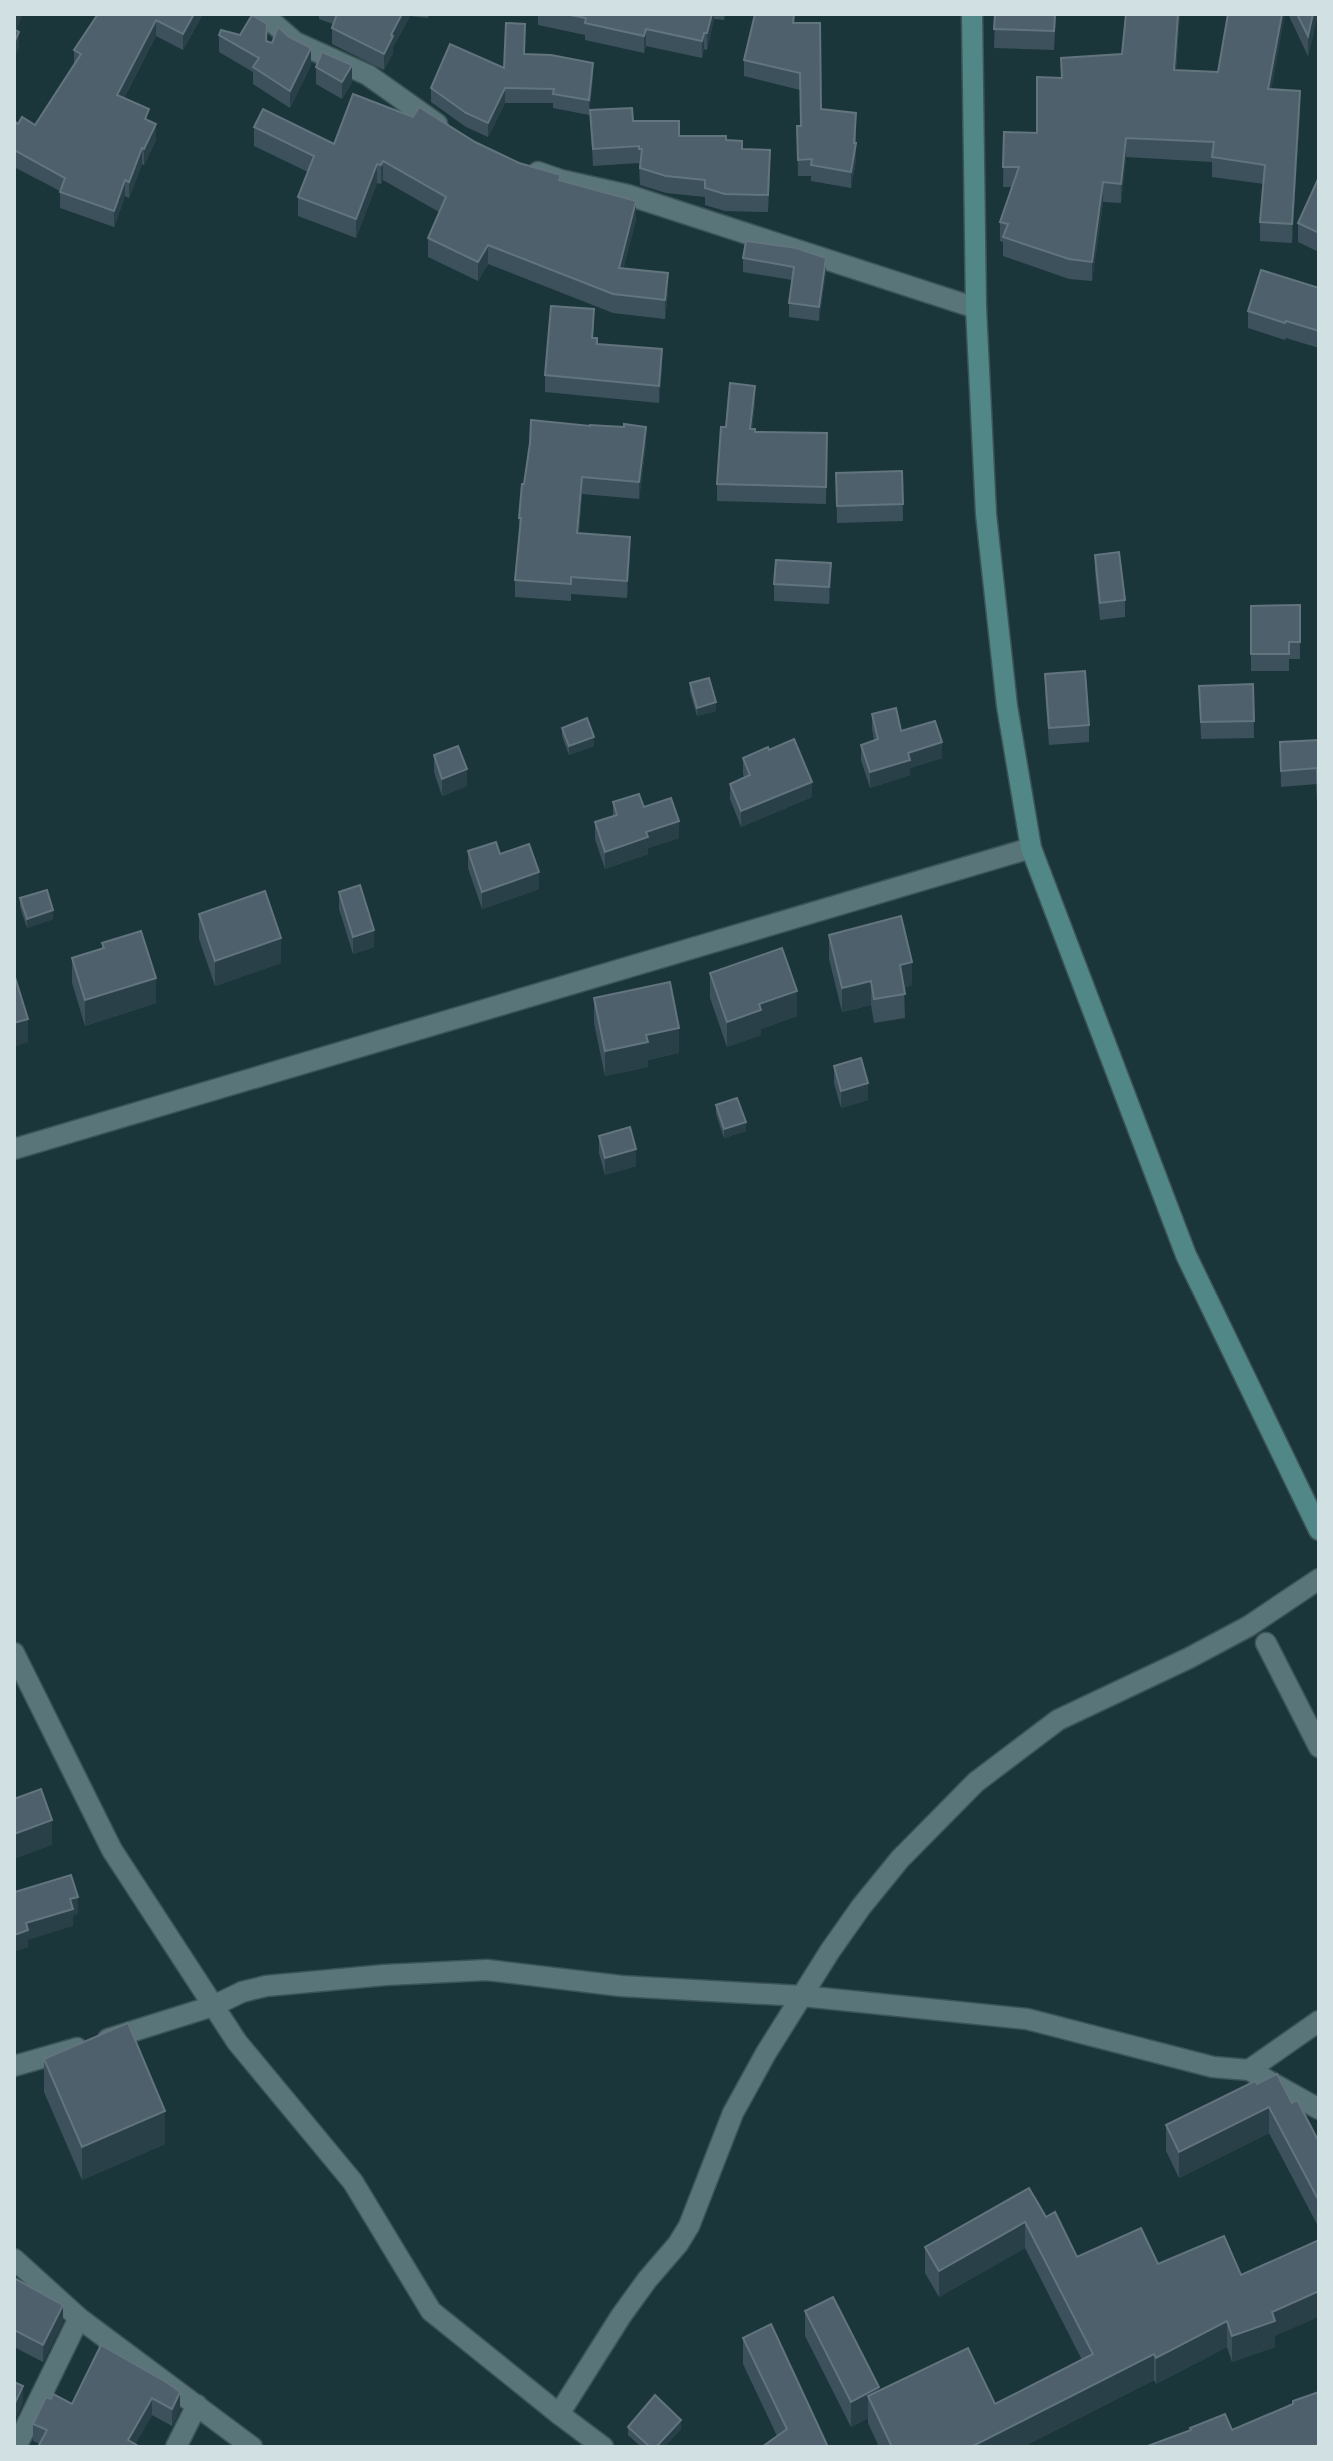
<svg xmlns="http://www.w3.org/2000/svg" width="1333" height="2461" font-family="'Asap Condensed',sans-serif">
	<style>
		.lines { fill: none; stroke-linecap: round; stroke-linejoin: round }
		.street-casing { stroke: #3d5457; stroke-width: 23 }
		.secondary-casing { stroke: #3d5457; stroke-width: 23 }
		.street { stroke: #59757a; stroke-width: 20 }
		.secondary { stroke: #518786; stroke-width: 20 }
		.wall { fill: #3d515d }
		.shaded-wall { fill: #294049 }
		.building { fill: #4d606b; stroke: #62747e; stroke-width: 2 }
	</style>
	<rect width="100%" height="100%" fill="#1b363a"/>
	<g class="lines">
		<defs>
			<g id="street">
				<path d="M263,14L295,42L368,75L437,124"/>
				<path d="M538,172L561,180L628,195L976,308"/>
				<path d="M14,1149L1031,848"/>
				<path d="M1266,1643L1319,1747"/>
				<path d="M14,1653L112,1850L237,2042L353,2182L431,2311L559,2414L603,2447"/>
				<path d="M108,2039L213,2006L242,1992L266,1986L385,1975L487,1970L621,1986L802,1996L1027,2019L1213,2067L1249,2070L1319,2109"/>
				<path d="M14,2066L77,2048"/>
				<path d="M1249,2070L1319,2021"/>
				<path d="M14,2259L79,2318L252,2447"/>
				<path d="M559,2414L621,2316L647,2280L678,2244L689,2226L733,2113L766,2053L830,1951L861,1907L900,1859L976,1782L1058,1720L1189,1658L1249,1626L1319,1579"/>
				<path d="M16,2447L79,2318"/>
				<path d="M176,2447L197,2405"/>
			</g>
			<path id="secondary" d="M972,14L976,308L986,514L1007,706L1031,848L1186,1255L1319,1530"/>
		</defs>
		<!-- street casing -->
		<use href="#street" class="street-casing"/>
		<!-- secondary casing -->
		<use href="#secondary" class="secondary-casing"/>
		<!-- street -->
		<use href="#street" class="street"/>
		<!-- secondary -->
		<use href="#secondary" class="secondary"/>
	</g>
	<!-- wall -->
	<g class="wall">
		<path d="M98,14H203L183,50L156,36L124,98L149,121L156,140L144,165L142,164L129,198L125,196L114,227L60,208V191L14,167V121L18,124L35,125L74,65V50Z"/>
		<path d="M319,14H429L428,18L410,16L393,47V53L384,70L332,44V28L333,24L319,19Z"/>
		<path d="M538,14H725L724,20L714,19L707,50L704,49L702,58L646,46L644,53L585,40V35L538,25Z"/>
		<path d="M795,14L794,23L821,109L856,129V160L851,188L811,181V176H798L797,126H801L800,90L744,76V60Z"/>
		<path d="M995,14H1056L1054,50L994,48Z"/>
		<path d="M1180,14L1176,70L1272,90L1300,111L1292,243L1260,241V222L1264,184L1212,177V162L1126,157L1121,203L1103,202L1092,281L1069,279L1003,256V242L1000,241V222L1012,187H1003L1004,132L1037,133L1061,78V58L1122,54Z"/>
		<path d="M1288,14H1318L1308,56Z"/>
		<path d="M219,35L267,41L311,65L290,108L253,84V72L219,52Z"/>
		<path d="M524,54L593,77L589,115L553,108V103H505L488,137L466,127L431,102V88L504,68Z"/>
		<path d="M316,67L352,82L342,99L316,84Z"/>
		<path d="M590,110L633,121L679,136L726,140L742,149L770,167L768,212L725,211L705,205V197L666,193L640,185L639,163L593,166Z"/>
		<path d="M254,127L334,144L475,142L561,181L636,220L623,268L668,292L665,319L613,313L488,264L478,281L428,257V238L439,212L383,180L381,184L377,183L356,238L298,216V197L308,172L254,146Z"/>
		<path d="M1319,177V252L1298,242V223Z"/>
		<path d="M743,258L826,271L819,321L789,317V303L792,280L743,272Z"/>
		<path d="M1319,288V348L1286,338L1285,340L1248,328V311Z"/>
		<path d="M594,326L593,338L597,345L662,366L659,403L545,392V375Z"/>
		<path d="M755,403L752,429L755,432L827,433L826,504L717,501V484L726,427Z"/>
		<path d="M646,444L639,499L582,494L579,533L630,554L627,598L571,594V601L515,597V580L520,535L519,518L524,484Z"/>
		<path d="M902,471L903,521L837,523L836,473Z"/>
		<path d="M1095,555L1125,600V617L1100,620L1095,572Z"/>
		<path d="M831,580L829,604L774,601V584Z"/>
		<path d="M1300,605V659H1289V671H1251V606Z"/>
		<path d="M1045,674L1089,725V742L1049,745L1045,691Z"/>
		<path d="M690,683L716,711L697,716L690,692Z"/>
		<path d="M1253,684L1254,738L1201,739L1199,686Z"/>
		<path d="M872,714L901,731L942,758L910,768V775L870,788L861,760V745L874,740L872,729Z"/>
		<path d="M562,728L594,746L569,755L562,736Z"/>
		<path d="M1319,740L1317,784L1281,787L1280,742Z"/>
		<path d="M434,755L467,786L442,796L434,772Z"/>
		<path d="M743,758L812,797L741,827L730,799V784L744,777L743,774Z"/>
		<path d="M613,802L679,838L648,848V854L605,869L595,839V822L613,816Z"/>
		<path d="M468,851L500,854L539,889L482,909L468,868Z"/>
		<path d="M339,892L374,947L353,954L339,909Z"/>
		<path d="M20,898L53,919L27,928L20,907Z"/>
		<path d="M199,914L281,963L215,986L199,939Z"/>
		<path d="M829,935L912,985L904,988L905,1018L874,1023L871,1005L842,1012L829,959Z"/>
		<path d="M102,943L156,1003L85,1026L72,983V958L102,948Z"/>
		<path d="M710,973L797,1016L761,1029V1035L727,1047L710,998Z"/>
		<path d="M594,998L679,1053L648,1060V1067L605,1076L594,1023Z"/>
		<path d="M834,1066L868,1100L841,1108L834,1083Z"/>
		<path d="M716,1105L746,1131L724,1138L716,1114Z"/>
		<path d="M599,1136L636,1166L605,1175L599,1153Z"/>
		<path d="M44,2059L165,2144L82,2180L44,2092Z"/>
		<path d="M1257,2084L1292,2103L1319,2142V2228L1269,2133L1179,2178L1166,2151V2125Z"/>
		<path d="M1046,2217L1077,2257L1158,2264L1241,2275L1275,2336V2347L1232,2362L1227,2347L1156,2384L1154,2380L1023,2447H879L868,2423V2418L851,2427L805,2336V2311L879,2391L995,2404L1082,2360L1025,2248L939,2297L925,2273V2247Z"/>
		<path d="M14,2278L63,2322L43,2362L14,2347Z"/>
		<path d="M743,2338L828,2447L777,2436L743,2364Z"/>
		<path d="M101,2345L180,2410L172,2426L152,2415L135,2444H40L33,2441V2424L51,2399L72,2404Z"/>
		<path d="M628,2427L681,2429L664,2447H641L628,2435Z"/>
	</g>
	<!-- shaded-wall -->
	<g class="shaded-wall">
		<path d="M16,14H23L14,36V20Z"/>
		<path d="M194,14H203L183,50V34Z"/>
		<path d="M402,14H410V16L393,47V53L384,70V54L391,35Z"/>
		<path d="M712,14H714V19L707,50V33Z"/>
		<path d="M1178,14H1180L1174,89V70Z"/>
		<path d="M1282,14H1285L1268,109V89Z"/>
		<path d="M1313,14H1318L1308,56V36Z"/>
		<path d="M156,20V36L117,111V95Z"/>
		<path d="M646,29V46L644,53V36Z"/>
		<path d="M19,32V48L14,59V43Z"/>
		<path d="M704,33V49L702,58V41Z"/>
		<path d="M311,48V65L290,108V91Z"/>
		<path d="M593,63V77L589,115V100Z"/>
		<path d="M352,65V82L342,99V82Z"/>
		<path d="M505,88V103L488,137V123Z"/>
		<path d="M1300,91V111L1292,243V224Z"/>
		<path d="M856,113L854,150L856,143V160L851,188V172Z"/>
		<path d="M156,124V140L144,165V149Z"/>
		<path d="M1126,138V157L1121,203V184Z"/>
		<path d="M142,148V164L129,198V182Z"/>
		<path d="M383,161V180L381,184V165Z"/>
		<path d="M377,164V183L356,238V219Z"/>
		<path d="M125,180V196L114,227V211Z"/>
		<path d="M1103,182V202L1092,281V262Z"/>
		<path d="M636,201V220L619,287V268Z"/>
		<path d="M488,245V264L478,281V262Z"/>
		<path d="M826,258V271L819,321V307Z"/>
		<path d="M668,273V292L665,319V300Z"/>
		<path d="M662,349V366L659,403V386Z"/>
		<path d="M755,386V403L750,446V429Z"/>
		<path d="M646,427V444L639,499V482Z"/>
		<path d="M582,477V494L577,550V533Z"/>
		<path d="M630,537V554L627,598V581Z"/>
		<path d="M831,563V580L829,604V587Z"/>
		<path d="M716,702V711L697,716V708Z"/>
		<path d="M594,737V746L569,755V746Z"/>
		<path d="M942,742V758L910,768V775L870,788V772L908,753Z"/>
		<path d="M467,769V786L442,796V779Z"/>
		<path d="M812,782V797L741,827V811Z"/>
		<path d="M679,821V838L648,848V854L605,869V852L646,832Z"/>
		<path d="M539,872V889L482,909V892Z"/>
		<path d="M53,910V919L27,928V919Z"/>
		<path d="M374,930V947L353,954V937Z"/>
		<path d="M281,938V963L215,986V961Z"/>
		<path d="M912,962V985L900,989V965Z"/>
		<path d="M156,978V1003L85,1026V1000Z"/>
		<path d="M871,981V1005L842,1012V988Z"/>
		<path d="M797,991V1016L761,1029V1035L727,1047V1022L759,1004Z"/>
		<path d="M28,1019V1042L14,1047V1023Z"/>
		<path d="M679,1028V1053L648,1060V1067L605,1076V1051L646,1035Z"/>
		<path d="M868,1083V1100L841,1108V1091Z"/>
		<path d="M746,1122V1131L724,1138V1129Z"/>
		<path d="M636,1149V1166L605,1175V1158Z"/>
		<path d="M52,1820V1845L14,1859V1834Z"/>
		<path d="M78,1897V1914L73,1916V1926L28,1940V1947L14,1952V1935L26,1923L70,1899Z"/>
		<path d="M1269,2107V2133L1179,2178V2152Z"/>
		<path d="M165,2111V2144L82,2180V2147Z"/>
		<path d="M1025,2222V2248L939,2297V2271Z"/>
		<path d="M1319,2291V2317L1275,2336V2347L1232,2362V2336L1272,2312Z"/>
		<path d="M63,2305V2322L43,2362V2345Z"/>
		<path d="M1227,2321V2347L1156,2384V2358Z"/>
		<path d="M1154,2354V2380L1023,2447H971Z"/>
		<path d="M23,2386V2403L14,2422V2405Z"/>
		<path d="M879,2387V2413L868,2396V2418L851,2427V2402Z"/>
		<path d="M180,2392V2410L172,2426V2409Z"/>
		<path d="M152,2398V2415L134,2447L128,2440Z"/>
		<path d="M681,2420V2429L664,2447H656Z"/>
	</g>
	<!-- building -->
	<g class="building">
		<path d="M98,14H194L183,34L156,20L117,95L149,109L145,119L156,124L144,149L142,148L129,182L125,180L114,211L60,192L65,178L14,150V121L18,124L22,117L35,125L81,54L74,50Z"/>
		<path d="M337,14H402L391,35L393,36L384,54L332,28Z"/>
		<path d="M565,14H712L707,33H704L702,41L646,29L644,36L585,23L586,18Z"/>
		<path d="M755,14H794L793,23H820L821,109L856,113L854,143H856L851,172L811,165L812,159L798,160L797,126H801L800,73L744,60Z"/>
		<path d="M995,14H1055L1054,31L994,29Z"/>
		<path d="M1126,14H1178L1174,70L1218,72L1228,14H1282L1268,89L1300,91L1292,224L1260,222L1265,165L1212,157L1214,142L1126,138L1121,184L1103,182L1092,262L1069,259L1003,237L1008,224L1000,222L1019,167H1003L1004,132L1037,133V77L1062,78L1061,58L1122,54Z"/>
		<path d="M1297,14H1313L1308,36Z"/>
		<path d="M252,15L267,24L266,41L272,43L278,27L289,37L311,48L290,91L253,67L259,58L219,35L221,30L240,35Z"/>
		<path d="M506,23L525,24L524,54L551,55L593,63L589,100L553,94L554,89L505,88L488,123L466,113L431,88L450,44L504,68Z"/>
		<path d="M14,29L19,32L14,43Z"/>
		<path d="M322,52L352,65L342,82L316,67Z"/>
		<path d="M353,94L413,117L419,107L475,142L519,163L561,175L559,180L636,201L619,268L668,273L665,300L613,294L488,245L478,262L428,238L446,197L383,161L381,165L377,164L356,219L298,197L314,156L254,127L263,109L334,144Z"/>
		<path d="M632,108L633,121H679V136H726V140L742,141V149L770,150L768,195L725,194L705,188V180L666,176L640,168L642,149H639V146L593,149L590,110Z"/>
		<path d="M1319,177V233L1298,223Z"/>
		<path d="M746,241L796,248L826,258L819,307L789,303L794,267L743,258Z"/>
		<path d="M1261,270L1319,288V331L1286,321L1285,323L1248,311Z"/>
		<path d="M551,306L594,309L592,338H597V344L662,349L659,386L545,375Z"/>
		<path d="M730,383L755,386L750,429H755V432L827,433L826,487L717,484L721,427H726Z"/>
		<path d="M531,420L590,426V425L624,427V424L646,427L639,482L582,477L577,533L630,537L627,581L571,577V584L515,580L521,518H519L522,484H524L530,443Z"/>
		<path d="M902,471L903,504L837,506L836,473Z"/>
		<path d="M1119,552L1125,600L1100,603L1095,555Z"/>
		<path d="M776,560L831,563L829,587L774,584Z"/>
		<path d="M1300,605V642H1289V654H1251V606Z"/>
		<path d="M1085,671L1089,725L1049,728L1045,674Z"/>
		<path d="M709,678L716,702L697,708L690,683Z"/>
		<path d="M1253,684L1254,721L1201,722L1199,686Z"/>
		<path d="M896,708L901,731L935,721L942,742L908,753L910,760L870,772L861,745L878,739L872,714Z"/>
		<path d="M587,718L594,737L569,746L562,728Z"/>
		<path d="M794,739L812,782L741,811L730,784L750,775L743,758L768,747L769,750Z"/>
		<path d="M1319,740V768H1318H1319V840L1317,768L1281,771L1280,742Z"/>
		<path d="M458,746L467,769L442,779L434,755Z"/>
		<path d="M639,794L644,807L671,798L679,821L646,832L648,837L605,852L595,822L617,815L613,802Z"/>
		<path d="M496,842L500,854L529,844L539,872L482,892L468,851Z"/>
		<path d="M360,885L374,930L353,937L339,892Z"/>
		<path d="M47,890L53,910L27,919L20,898Z"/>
		<path d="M265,891L281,938L215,961L199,914Z"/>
		<path d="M901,916L912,962L900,965L905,994L874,999L871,981L842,988L829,935Z"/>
		<path d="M141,931L156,978L85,1000L72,958L104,948L102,943Z"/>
		<path d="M782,948L797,991L759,1004L761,1010L727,1022L710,973Z"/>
		<path d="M14,974L28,1019L14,1023Z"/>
		<path d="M670,982L679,1028L646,1035L648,1042L605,1051L594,998Z"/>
		<path d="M861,1058L868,1083L841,1091L834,1066Z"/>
		<path d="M737,1098L746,1122L724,1129L716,1105Z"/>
		<path d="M630,1127L636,1149L605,1158L599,1136Z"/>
		<path d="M41,1789L52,1820L14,1834V1799Z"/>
		<path d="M71,1875L78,1897L70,1899L73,1909L26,1923L28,1930L14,1935V1890L15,1892Z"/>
		<path d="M128,2023L165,2111L82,2147L44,2059Z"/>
		<path d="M1277,2074L1292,2103L1297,2100L1319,2142V2201L1269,2107L1179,2152L1166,2125L1255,2081L1257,2084Z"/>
		<path d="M1029,2188L1046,2217L1055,2212L1077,2257L1141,2228L1158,2264L1224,2236L1241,2275L1319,2240V2291L1272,2312L1275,2321L1232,2336L1227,2321L1156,2358L1154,2354L971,2447H892L868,2396L968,2348L995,2404L1093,2354L1025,2222L939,2271L925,2247Z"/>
		<path d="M14,2278L63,2305L43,2345L14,2330Z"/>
		<path d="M833,2297L879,2387L851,2402L805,2311Z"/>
		<path d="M771,2324L828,2447H762L787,2429L743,2338Z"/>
		<path d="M101,2345L166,2382L180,2392L172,2409L152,2398L128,2440L140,2447H38L47,2430L33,2424L46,2397L51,2399L53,2394L72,2404Z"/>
		<path d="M14,2382L23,2386L14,2405Z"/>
		<path d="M1319,2392V2447H1145L1191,2430L1190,2428L1225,2414L1232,2430L1293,2404V2401Z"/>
		<path d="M655,2395L681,2420L656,2447H650L628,2427Z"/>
	</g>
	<!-- border -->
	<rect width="1333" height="2461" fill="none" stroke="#d1e1e3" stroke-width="32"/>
</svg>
